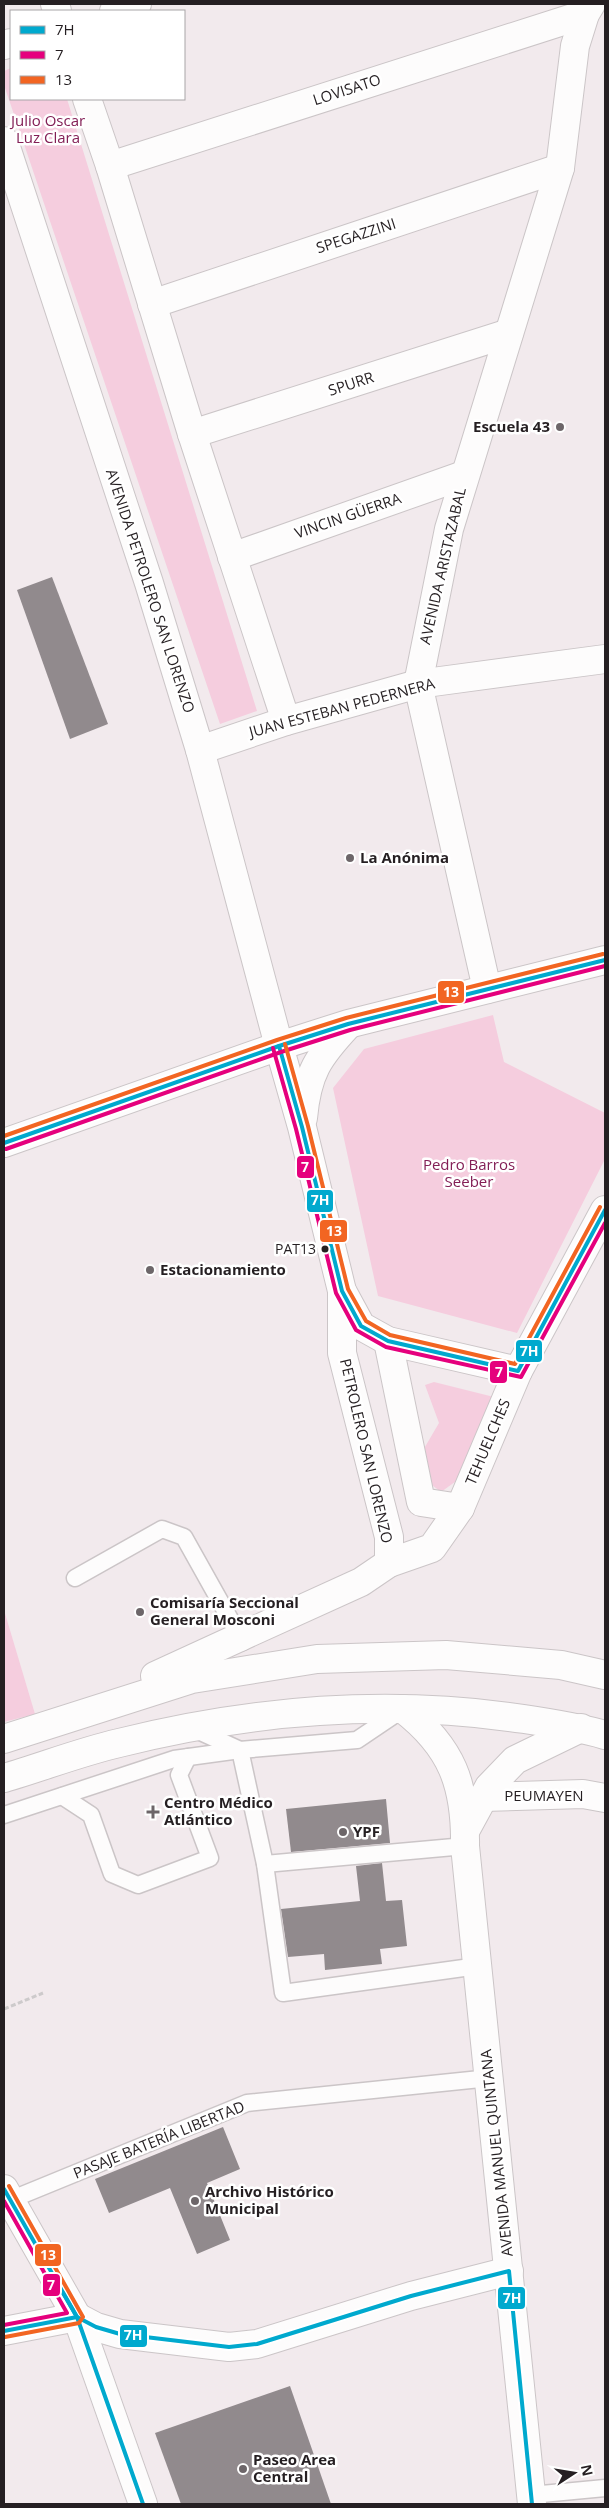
<svg xmlns="http://www.w3.org/2000/svg" width="609" height="2508" font-family="'Open Sans',sans-serif">
	<style>
		.green { fill: #f5cdde }
		.building { fill: #918a8d }
		.lines { fill: none; stroke-linecap: round; stroke-linejoin: round }
		.service-casing { stroke: #cbc5c7; stroke-width: 19 }
		.minor-casing { stroke: #cbc5c7; stroke-width: 30 }
		.tertiary-casing { stroke: #cbc5c7; stroke-width: 30 }
		.secondary-casing { stroke: #cbc5c7; stroke-width: 30 }
		.trunk-casing { stroke: #cbc5c7; stroke-width: 30 }
		.path { stroke: #cdcacb; stroke-width: 3; stroke-dasharray: 5 2.5; stroke-linecap: butt }
		.service { stroke: #fdfcfc; stroke-width: 16 }
		.minor { stroke: #fdfcfc; stroke-width: 28 }
		.tertiary { stroke: #fdfcfc; stroke-width: 28 }
		.secondary { stroke: #fdfcfc; stroke-width: 28 }
		.trunk { stroke: #fdfcfc; stroke-width: 28 }
		.bus-1-casing { stroke: #fff; stroke-width: 8 }
		.bus-2-casing { stroke: #fff; stroke-width: 8 }
		.bus-3-casing { stroke: #fff; stroke-width: 8 }
		.bus-1 { stroke: #00a9ce; stroke-width: 4 }
		.bus-2 { stroke: #e5007d; stroke-width: 4 }
		.bus-3 { stroke: #f26522; stroke-width: 4 }
		.poi-dot { fill: #6d6669; stroke: #fff; stroke-width: 2 }
		.bus-dot { fill: #251f22; stroke: #fff; stroke-width: 2 }
		.labels { text-anchor: middle; stroke-width: 5; stroke-linejoin: round; paint-order: stroke }
		.bus-label { font-size: 14px; fill: #251f22; stroke: #fff; text-anchor: end }
		.street-label { font-size: 15px; fill: #251f22; stroke: #fff }
		.park-label { font-size: 15px; fill: #831f56; stroke: #fff }
		.poi-label { font-size: 15px; font-weight: bold; fill: #251f22; stroke: #fff; text-anchor: start }
		.line-badge { stroke: #fff; stroke-width: 2 }
		.badge-label { font-size: 14px; text-anchor: middle; font-weight: bold; fill: #fff }
	</style>
	<rect width="100%" height="100%" fill="#f2eaed"/>
	<!-- green -->
	<g class="green">
		<path d="M11,68V99H67L257,711L220,724L4,85V71Z"/>
		<path d="M493,1015L504,1062L605,1113V1159L517,1333L378,1296L333,1088L364,1049Z"/>
		<path d="M434,1382L494,1397L459,1479L441,1492L423,1478L422,1452L439,1423L425,1385Z"/>
		<path d="M4,1610L35,1714L4,1722Z"/>
	</g>
	<!-- building -->
	<g class="building">
		<path d="M52,577L108,724L70,739L17,590Z"/>
		<path d="M386,1799L390,1843L291,1852L286,1809Z"/>
		<path d="M382,1863L386,1901L402,1900L407,1946L380,1949L382,1964L325,1970L324,1954L288,1957L281,1909L360,1901L356,1866Z"/>
		<path d="M223,2127L240,2169L207,2183L230,2240L197,2254L170,2188L109,2213L95,2179Z"/>
		<path d="M290,2386L331,2504H181L155,2433Z"/>
	</g>
	<g class="lines">
		<defs>
			<g id="service">
				<path d="M75,1578L162,1529L184,1537L240,1637"/>
				<path d="M192,1728L240,1750"/>
				<path d="M240,1750L265,1864L283,1993L478,1966"/>
				<path d="M62,1796L91,1815L112,1874L138,1885L210,1858L179,1775L188,1757"/>
				<path d="M4,1815L174,1759L240,1750L357,1740L400,1711"/>
				<path d="M265,1864L465,1846"/>
				<path d="M10,2200L247,2103L490,2078"/>
				<path d="M531,2495L605,2488"/>
			</g>
			<g id="minor">
				<path d="M55,4L57,11"/>
				<path d="M114,11L137,4"/>
				<path d="M4,45L11,43"/>
				<path d="M87,99L110,166L192,434L286,721"/>
				<path d="M110,166L585,14L582,4"/>
				<path d="M152,304L560,168"/>
				<path d="M192,434L509,333"/>
				<path d="M232,557L464,475"/>
				<path d="M200,750L286,721L418,684L605,659"/>
				<path d="M487,989L418,684L449,529L560,168L575,46L585,14L591,4"/>
				<path d="M388,1341L421,1502L460,1508"/>
				<path d="M389,1563L432,1548L460,1508L518,1371"/>
				<path d="M483,1797L583,1794L605,1798"/>
				<path d="M77,2317L96,2327L120,2334L229,2347L257,2344L411,2296L509,2271"/>
				<path d="M77,2317L143,2504"/>
			</g>
			<g id="tertiary">
				<path d="M4,141L149,583L200,750L279,1046"/>
				<path d="M240,1637L361,1582L389,1563V1537L342,1353V1291"/>
				<path d="M403,1709C452,1747 466,1785 465,1846L532,2504"/>
				<path d="M465,1831L489,1787L515,1760L581,1728"/>
				<path d="M4,2189L77,2317L4,2331"/>
			</g>
			<g id="secondary">
				<path d="M279,1046L302,1127L342,1291L361,1326L388,1341L518,1371L605,1210"/>
				<path d="M303,1118C307,1073 318,1057 348,1025"/>
				<path d="M4,1143L279,1046L348,1024L605,960"/>
			</g>
			<g id="trunk">
				<path d="M155,1676L240,1637"/>
				<path d="M4,1739L192,1679L317,1659L446,1655L561,1665L605,1675"/>
				<path d="M4,1778C42,1767 80,1752 119,1743C251,1710 389,1699 524,1719C551,1723 578,1727 605,1735"/>
			</g>
		</defs>
		<!-- service casing -->
		<use href="#service" class="service-casing"/>
		<!-- minor casing -->
		<use href="#minor" class="minor-casing"/>
		<!-- tertiary casing -->
		<use href="#tertiary" class="tertiary-casing"/>
		<!-- secondary casing -->
		<use href="#secondary" class="secondary-casing"/>
		<!-- trunk casing -->
		<use href="#trunk" class="trunk-casing"/>
		<!-- path -->
		<path class="path" d="M4,2009L43,1993"/>
		<!-- service -->
		<use href="#service" class="service"/>
		<!-- minor -->
		<use href="#minor" class="minor"/>
		<!-- tertiary -->
		<use href="#tertiary" class="tertiary"/>
		<!-- secondary -->
		<use href="#secondary" class="secondary"/>
		<!-- trunk -->
		<use href="#trunk" class="trunk"/>
		<defs>
			<g id="bus-1">
				<path d="M279,1046L302,1127L342,1291L361,1326L388,1341L518,1371L605,1210"/>
				<path d="M4,1143L279,1046L348,1024L605,960"/>
				<path d="M4,2189L77,2317L96,2327L120,2334L229,2347L257,2344L411,2296L509,2271L532,2504"/>
				<path d="M63,2293L77,2317L143,2504"/>
				<path d="M4,2331L77,2317"/>
			</g>
			<g id="bus-2">
				<path d="M273,1048L296,1129L336,1293L356,1330L386,1347L521,1377L605,1223"/>
				<path d="M6,1149L281,1052L350,1030L605,966"/>
				<path d="M4,2201L67,2313L4,2325"/>
			</g>
			<g id="bus-3">
				<path d="M285,1044L308,1126L348,1289L366,1321L390,1335L515,1364L600,1207"/>
				<path d="M4,1136L277,1040L346,1018L603,954"/>
				<path d="M5,2337L79,2323L83,2317L9,2186"/>
			</g>
		</defs>
		<!-- bus-1 casing -->
		<use href="#bus-1" class="bus-1-casing"/>
		<!-- bus-2 casing -->
		<use href="#bus-2" class="bus-2-casing"/>
		<!-- bus-3 casing -->
		<use href="#bus-3" class="bus-3-casing"/>
		<!-- bus-1 -->
		<use href="#bus-1" class="bus-1"/>
		<!-- bus-2 -->
		<use href="#bus-2" class="bus-2"/>
		<!-- bus-3 -->
		<use href="#bus-3" class="bus-3"/>
	</g>
	<!-- markers -->
	<g class="poi-dot">
		<circle cx="560" cy="427" r="5"/>
		<circle cx="350" cy="858" r="5"/>
		<circle cx="150" cy="1270" r="5"/>
		<circle cx="140" cy="1612" r="5"/>
		<path d="M150.5 1804.5h5v5h5v5h-5v5h-5v-5h-5v-5h5z"/>
		<circle cx="343" cy="1832" r="5"/>
		<circle cx="195" cy="2201" r="5"/>
		<circle cx="243" cy="2469" r="5"/>
	</g>
	<circle class="bus-dot" cx="325" cy="1249" r="4.5"/>
	<g class="labels">
		<!-- bus labels -->
		<g class="bus-label">
			<text x="316" y="1254">PAT13</text>
		</g>
		<!-- street labels -->
		<g class="street-label">
			<text transform="translate(347 90) rotate(-18)" y="5">LOVISATO</text>
			<text transform="translate(356 236) rotate(-18)" y="5">SPEGAZZINI</text>
			<text transform="translate(351 384) rotate(-18)" y="5">SPURR</text>
			<text transform="translate(348 516) rotate(-19)" y="5">VINCIN GÜERRA</text>
			<text transform="translate(443 566) rotate(-77)" y="5">AVENIDA ARISTAZABAL</text>
			<text transform="translate(150 591) rotate(72)" y="5">AVENIDA PETROLERO SAN LORENZO</text>
			<text transform="translate(342 708) rotate(-15)" y="5">JUAN ESTEBAN PEDERNERA</text>
			<text transform="translate(488 1442) rotate(-67)" y="5">TEHUELCHES</text>
			<text transform="translate(366 1451) rotate(77)" y="5">PETROLERO SAN LORENZO</text>
			<text x="544" y="1801">PEUMAYEN</text>
			<text transform="translate(159 2140) rotate(-22)" y="5">PASAJE BATERÍA LIBERTAD</text>
			<text transform="translate(497 2153) rotate(-96)" y="5">AVENIDA MANUEL QUINTANA</text>
		</g>
		<!-- park labels -->
		<g class="park-label">
			<text x="48" y="126">Julio Oscar<tspan x="48" dy="17">Luz Clara</tspan></text>
			<text x="469" y="1170">Pedro Barros<tspan x="469" dy="17">Seeber</tspan></text>
		</g>
		<!-- poi labels -->
		<g class="poi-label">
			<text x="550" y="432" text-anchor="end">Escuela 43</text>
			<text x="360" y="863">La Anónima</text>
			<text x="160" y="1275">Estacionamiento</text>
			<text x="150" y="1608">Comisaría Seccional<tspan x="150" dy="17">General Mosconi</tspan></text>
			<text x="164" y="1808">Centro Médico<tspan x="164" dy="17">Atlántico</tspan></text>
			<text x="353" y="1837">YPF</text>
			<text x="205" y="2197">Archivo Histórico<tspan x="205" dy="17">Municipal</tspan></text>
			<text x="253" y="2465">Paseo Area<tspan x="253" dy="17">Central</tspan></text>
		</g>
	</g>
	<g class="line-badge">
		<rect x="437" y="980" width="28" height="24" rx="5" fill="#f26522"/>
		<rect x="296" y="1155" width="19" height="24" rx="5" fill="#e5007d"/>
		<rect x="306" y="1189" width="28" height="24" rx="5" fill="#00a9ce"/>
		<rect x="319" y="1219" width="29" height="24" rx="5" fill="#f26522"/>
		<rect x="515" y="1339" width="28" height="24" rx="5" fill="#00a9ce"/>
		<rect x="489" y="1360" width="19" height="24" rx="5" fill="#e5007d"/>
		<rect x="34" y="2243" width="28" height="24" rx="5" fill="#f26522"/>
		<rect x="42" y="2273" width="19" height="24" rx="5" fill="#e5007d"/>
		<rect x="497" y="2286" width="29" height="24" rx="5" fill="#00a9ce"/>
		<rect x="119" y="2324" width="29" height="24" rx="5" fill="#00a9ce"/>
	</g>
	<g class="badge-label">
		<text x="451" y="997">13</text>
		<text x="305" y="1172">7</text>
		<text x="320" y="1205">7H</text>
		<text x="334" y="1236">13</text>
		<text x="529" y="1356">7H</text>
		<text x="499" y="1377">7</text>
		<text x="48" y="2260">13</text>
		<text x="51" y="2290">7</text>
		<text x="512" y="2303">7H</text>
		<text x="133" y="2340">7H</text>
	</g>
	<!-- border -->
	<rect width="609" height="2508" fill="none" stroke="#251f22" stroke-width="10"/>
	<!-- legend -->
	<rect x="10" y="10" width="175" height="90" fill="#ffffff" stroke="#a8a5a7"/>
	<rect x="20" y="26" width="25" height="8" fill="#00a9ce" stroke="#a8a5a7"/>
	<text x="55" y="35" font-size="15" fill="#251f22">7H</text>
	<rect x="20" y="51" width="25" height="8" fill="#e5007d" stroke="#a8a5a7"/>
	<text x="55" y="60" font-size="15" fill="#251f22">7</text>
	<rect x="20" y="76" width="25" height="8" fill="#f26522" stroke="#a8a5a7"/>
	<text x="55" y="85" font-size="15" fill="#251f22">13</text>
	<!-- north arrow -->
	<g transform="translate(574 2473) rotate(78)" stroke="#ffffff" stroke-width="4" paint-order="stroke">
	<path d="M0-4L9 19L0 12L-9 19Z" fill="#251f22"/>
	<text y="-8" font-size="14" font-weight="bold" text-anchor="middle" fill="#251f22">N</text>
	</g>
</svg>
